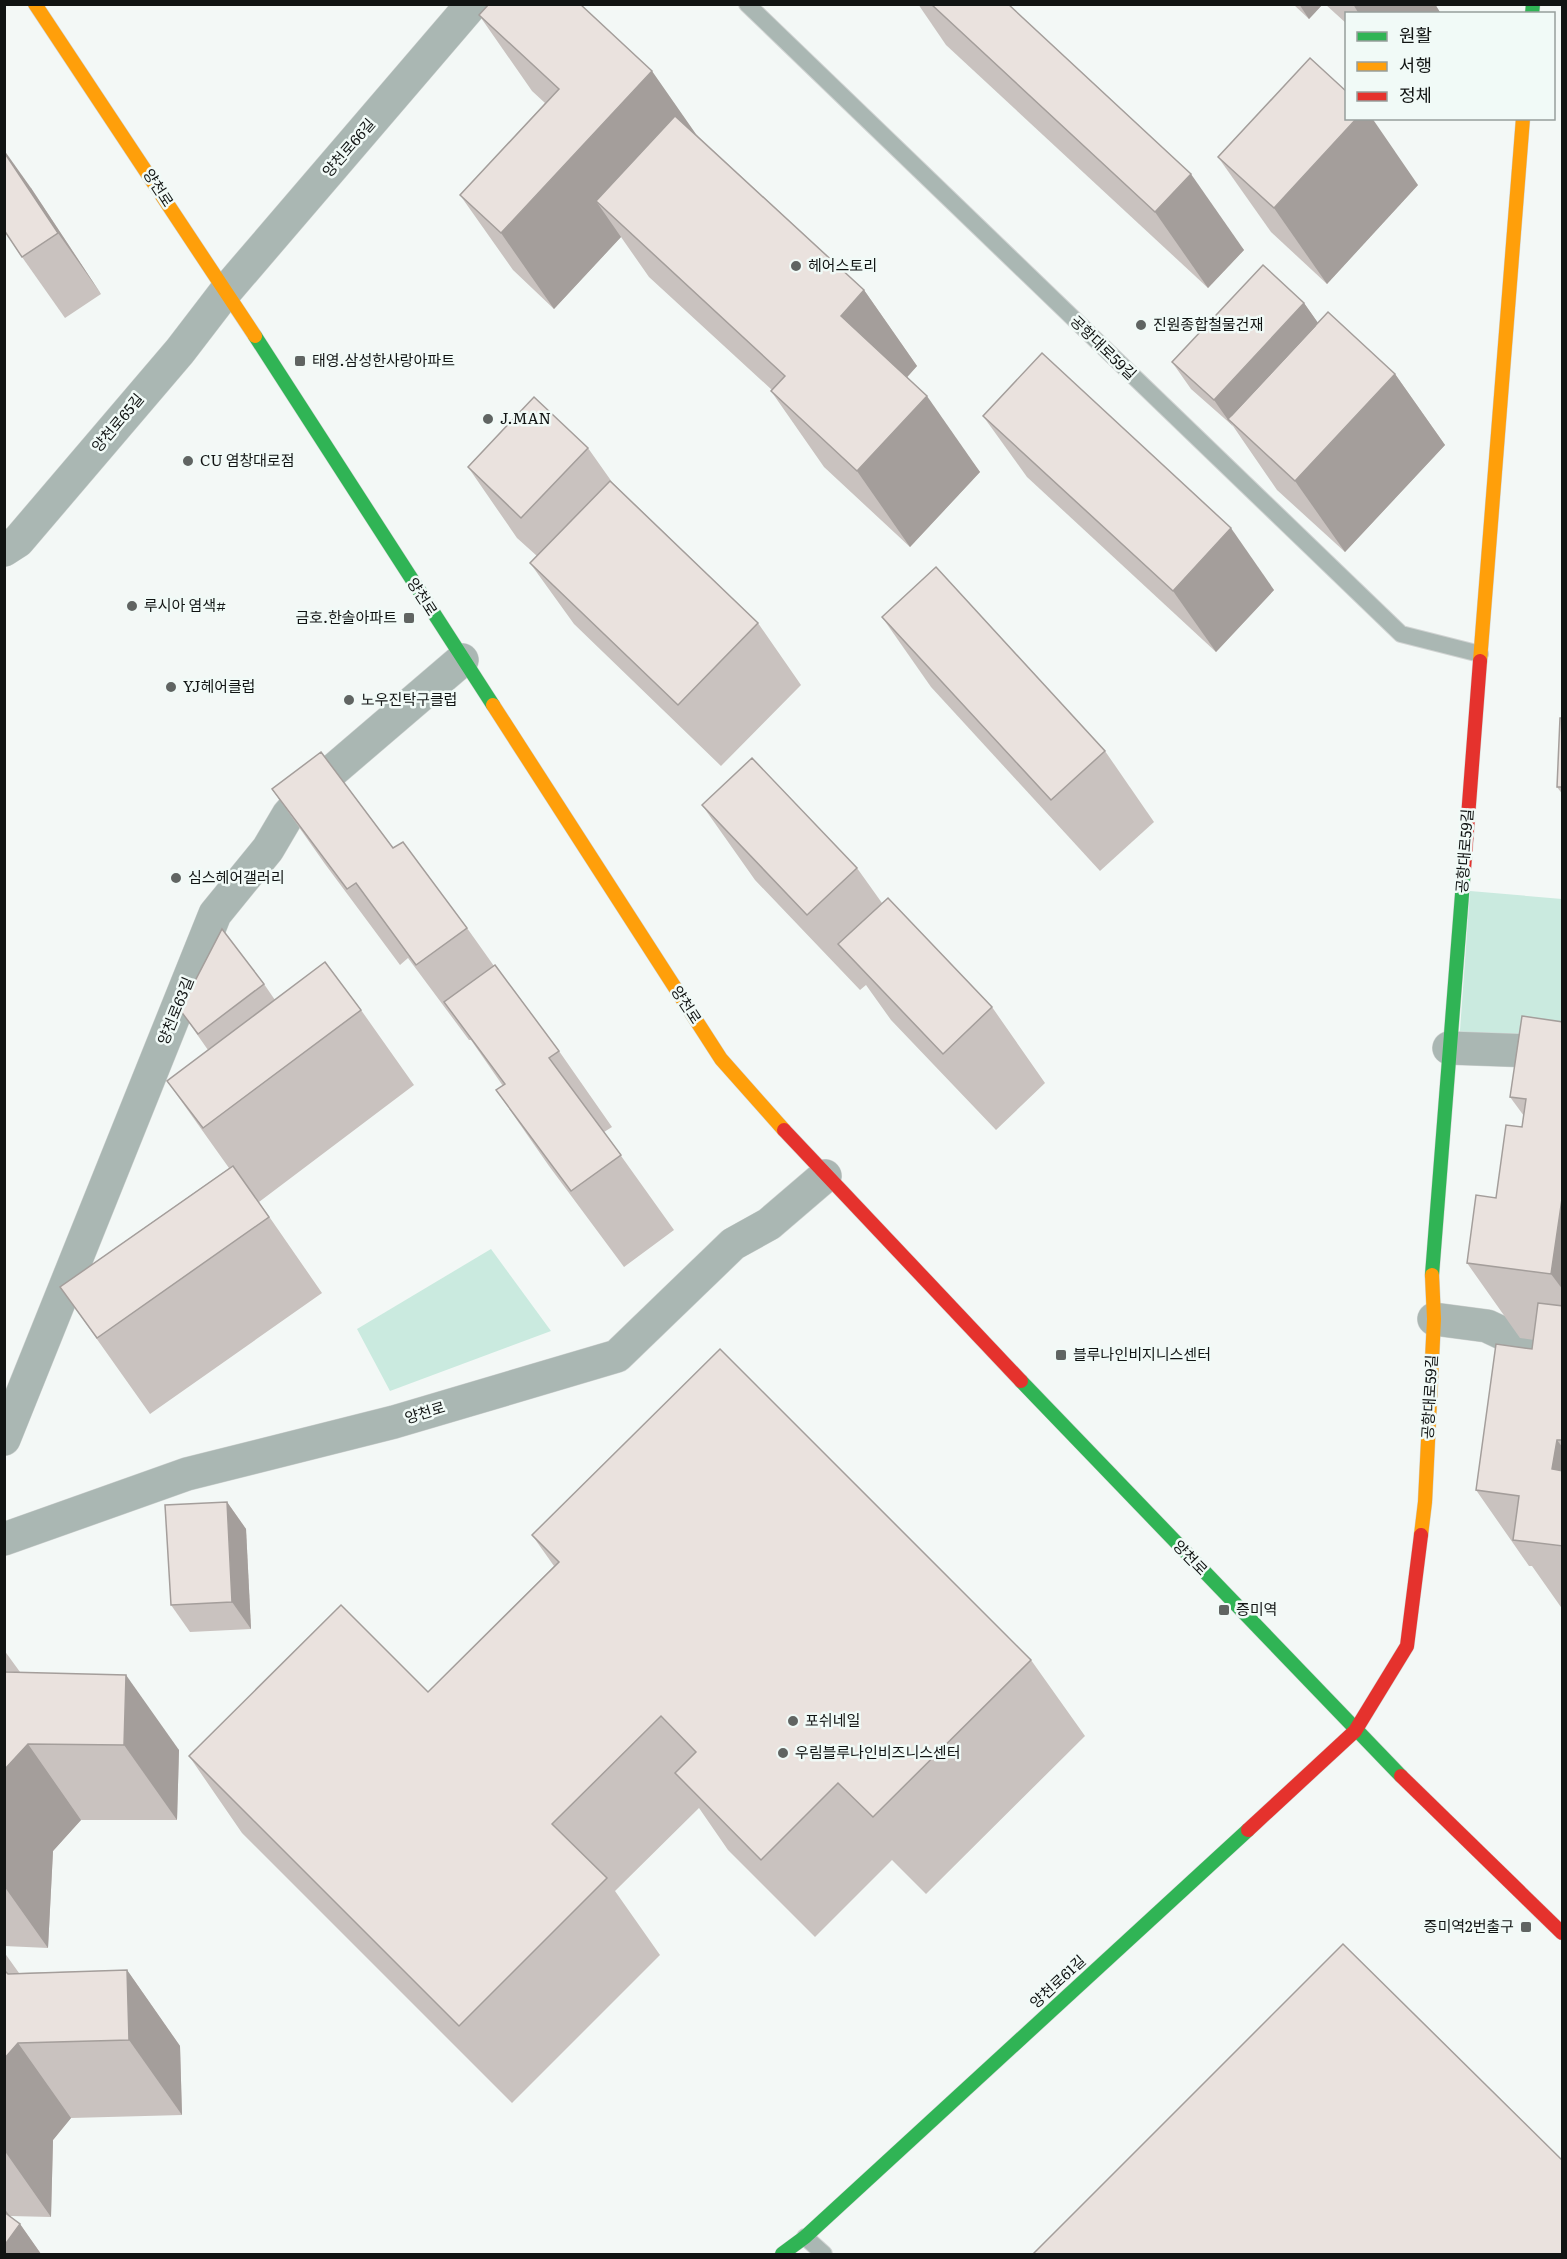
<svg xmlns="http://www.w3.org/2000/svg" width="1567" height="2259" font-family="Literata,'Noto Sans KR',serif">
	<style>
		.green { fill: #caeadf }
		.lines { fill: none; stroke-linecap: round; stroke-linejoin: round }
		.lane-casing { stroke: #d0d3d2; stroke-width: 18 }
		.street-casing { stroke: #d0d3d2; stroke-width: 34 }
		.fast-casing { stroke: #d0d3d2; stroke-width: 15 }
		.slow-casing { stroke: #d0d3d2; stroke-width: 15 }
		.jam-casing { stroke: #d0d3d2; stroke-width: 15 }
		.lane { stroke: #aab7b3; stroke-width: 16 }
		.street { stroke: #aab7b3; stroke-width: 33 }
		.fast { stroke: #30b455; stroke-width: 14 }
		.slow { stroke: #ff9f0a; stroke-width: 14 }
		.jam { stroke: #e5322d; stroke-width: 14 }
		.wall { fill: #c9c2bf }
		.shaded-wall { fill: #a49e9b }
		.building { fill: #eae2de; stroke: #a49e9b; stroke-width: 1.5 }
		.poi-dot { fill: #606462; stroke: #f1faf7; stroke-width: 2 }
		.labels { text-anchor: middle; stroke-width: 5; stroke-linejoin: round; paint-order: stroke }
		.street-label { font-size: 15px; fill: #111413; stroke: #f1faf7 }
		.poi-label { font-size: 15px; fill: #111413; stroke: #f1faf7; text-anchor: start }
	</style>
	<rect width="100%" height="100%" fill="#f3f8f6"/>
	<!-- green -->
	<g class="green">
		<path d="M1470,891L1562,899V1048L1459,1044Z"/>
		<path d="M491,1249L551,1331L390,1391L357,1329Z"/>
	</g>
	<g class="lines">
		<defs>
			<g id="lane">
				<path d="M747,4L1401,634L1480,654"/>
				<path d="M805,2237L824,2254"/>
			</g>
			<g id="street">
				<path d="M4,550L18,541L180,351L226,291L472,4"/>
				<path d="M1449,1048L1562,1052"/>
				<path d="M1434,1319L1487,1326L1517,1340L1562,1347"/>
				<path d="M4,1439L215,914L268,849L288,815L309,791L462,660"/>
				<path d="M4,1539L187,1474L394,1422L617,1356L733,1244L769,1224L825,1176"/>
			</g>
			<g id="fast">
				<path d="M1532,14L1533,4"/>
				<path d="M255,336L493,705"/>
				<path d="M1432,1275L1464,869"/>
				<path d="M1021,1381L1401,1776"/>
				<path d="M782,2254L805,2237L1248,1830"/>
			</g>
			<g id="slow">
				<path d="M35,4L255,336"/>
				<path d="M1480,661L1523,118"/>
				<path d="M493,705L721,1059L784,1130"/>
				<path d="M1421,1535L1425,1502L1434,1319L1432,1275"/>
			</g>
			<g id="jam">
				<path d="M1464,869L1480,661"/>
				<path d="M784,1130L1021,1381"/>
				<path d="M1401,1776L1562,1933"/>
				<path d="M1248,1830L1355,1731L1407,1646L1421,1535"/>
			</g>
		</defs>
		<!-- lane casing -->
		<use href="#lane" class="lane-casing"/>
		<!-- street casing -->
		<use href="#street" class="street-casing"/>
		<!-- fast casing -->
		<use href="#fast" class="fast-casing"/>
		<!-- slow casing -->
		<use href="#slow" class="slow-casing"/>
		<!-- jam casing -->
		<use href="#jam" class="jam-casing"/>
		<!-- lane -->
		<use href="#lane" class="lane"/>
		<!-- street -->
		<use href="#street" class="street"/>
		<!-- fast -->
		<use href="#fast" class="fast"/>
		<!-- slow -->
		<use href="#slow" class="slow"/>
		<!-- jam -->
		<use href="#jam" class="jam"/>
	</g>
	<!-- wall -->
	<g class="wall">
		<path d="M918,4H1008L1244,250L1208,288L946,45Z"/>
		<path d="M1293,4H1323L1309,19Z"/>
		<path d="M1325,4H1435L1441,14H1347V24Z"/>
		<path d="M479,15L697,135L864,290L917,366L907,377L980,472L910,547L824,467L771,391L772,390L649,277L621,237L554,309L513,270L460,195L545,103L532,91Z"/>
		<path d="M1218,157L1418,185L1327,284L1271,232Z"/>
		<path d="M31,188L101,294L65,318L22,257Z"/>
		<path d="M1304,303L1318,323L1395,374L1445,445L1345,552L1277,490L1233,426L1191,389L1172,362Z"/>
		<path d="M983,416L1274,590L1216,652L1027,477Z"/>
		<path d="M588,448L612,482L758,623L801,685L721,766L574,624L530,563L537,556L517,538L468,467Z"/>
		<path d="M882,617L1105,751L1154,822L1100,871L931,687Z"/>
		<path d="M1563,718V795L1557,787Z"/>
		<path d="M272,789L393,848L467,928L494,966L559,1051L612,1127L604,1132L674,1230L624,1267L549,1166L496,1090L503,1086L471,1040H469L408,958L400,965L325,864Z"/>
		<path d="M702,805L857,868L882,903L992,1007L1045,1083L996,1130L891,1020L866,985L860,990L755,880Z"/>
		<path d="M264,984L275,1000L361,1010L414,1085L259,1202L322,1293L150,1414L60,1287L229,1168L167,1081L208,1050L180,1010Z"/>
		<path d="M1563,1022V1610L1532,1566H1529L1476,1490L1532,1349L1534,1340L1520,1338L1467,1263L1496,1198L1522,1127L1524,1116L1510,1097Z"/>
		<path d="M227,1502L246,1529L251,1629L190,1632L171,1605Z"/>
		<path d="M532,1535L1031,1660L1085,1736L926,1894L892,1860L815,1937L728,1850L699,1808L615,1891L660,1955L512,2103L242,1833L189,1756L428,1692L554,1566Z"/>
		<path d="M4,1650L20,1672L179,1750L177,1820H81L53,1851L48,1948L4,1946Z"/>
		<path d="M4,1952L19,1973L127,1970L180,2046L182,2115L71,2118L53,2140L51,2217L10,2216L20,2224L41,2254H4Z"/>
	</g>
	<!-- shaded-wall -->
	<g class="shaded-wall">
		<path d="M1299,4H1323L1309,19Z"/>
		<path d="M1353,4H1435L1441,14H1359Z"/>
		<path d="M652,71L705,147L596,201L621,237L554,309L501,233Z"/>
		<path d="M1357,118H1372L1418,185L1327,284L1274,208Z"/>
		<path d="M4,150L31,188L101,294L58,233L4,152Z"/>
		<path d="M1191,174L1244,250L1208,288L1155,212Z"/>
		<path d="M864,290L917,366L894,392L841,316Z"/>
		<path d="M1304,303L1323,330L1228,419L1233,427L1214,400Z"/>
		<path d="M1395,374L1445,445L1345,552L1295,481Z"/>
		<path d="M927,396L980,472L910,547L857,471Z"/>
		<path d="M1231,528L1274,590L1216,652L1173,591Z"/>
		<path d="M1563,1192V1290L1551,1274Z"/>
		<path d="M1557,1440L1563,1448V1484L1552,1469Z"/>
		<path d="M227,1502L246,1529L251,1629L232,1602Z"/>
		<path d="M126,1675L179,1750L177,1820L124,1745Z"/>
		<path d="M28,1744L81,1820L53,1851L48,1948L4,1886V1770Z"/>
		<path d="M127,1970L180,2046L182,2115L129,2040Z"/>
		<path d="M18,2043L71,2118L53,2140L51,2217L4,2150V2059Z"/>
		<path d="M4,2208L18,2227L20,2224L41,2254H4Z"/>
	</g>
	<!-- building -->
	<g class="building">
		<path d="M489,4H580L652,71L501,233L460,195L559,89L479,15Z"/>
		<path d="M931,4H1008L1191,174L1155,212Z"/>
		<path d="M1310,58L1347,92V118H1357L1274,208L1218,157Z"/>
		<path d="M675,116L864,290L841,316L927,396L857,471L771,391L785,376L596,201Z"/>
		<path d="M4,152L58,233L22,257L4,230Z"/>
		<path d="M1263,265L1304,303L1214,400L1172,362Z"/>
		<path d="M1328,312L1395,374L1295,481L1228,419Z"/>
		<path d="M1315,325V326L1231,416Z"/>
		<path d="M1042,353L1231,528L1173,591L983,416Z"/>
		<path d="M534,397L588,448L521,518L468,467Z"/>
		<path d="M610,481L758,623L678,705L530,563Z"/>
		<path d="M936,567L1105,751L1051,800L882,617Z"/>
		<path d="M1560,718H1563V787H1557Z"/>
		<path d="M321,752L393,848L403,842L467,928L416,965L356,883L347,889L272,789Z"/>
		<path d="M752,758L857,868L807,915L702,805Z"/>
		<path d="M888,898L992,1007L943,1054L838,944Z"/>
		<path d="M222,929L264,984L198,1034L180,1010Z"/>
		<path d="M325,962L361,1010L203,1128L167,1081Z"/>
		<path d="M495,965L559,1051L549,1058L621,1155L571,1191L496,1090L505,1084L444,1002Z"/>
		<path d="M1522,1016L1563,1022V1192L1551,1274L1467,1263L1476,1195L1496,1198L1506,1125L1522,1127L1526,1099L1510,1097Z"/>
		<path d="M233,1166L269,1217L97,1338L60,1287Z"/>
		<path d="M1538,1303L1563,1306V1440H1557L1552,1469L1563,1471V1546L1513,1540L1519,1496L1476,1490L1496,1344L1532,1349Z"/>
		<path d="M720,1349L1031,1660L873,1817L838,1783L761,1860L675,1773L696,1752L661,1716L552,1824L607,1878L459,2026L189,1756L341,1605L428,1692L559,1562L532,1535Z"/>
		<path d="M227,1502L232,1602L171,1605L165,1505Z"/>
		<path d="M4,1671L6,1672L126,1675L124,1745L28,1744L4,1770Z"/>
		<path d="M1343,1944L1563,2161V2254H1033Z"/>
		<path d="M4,1970L8,1974L127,1970L129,2040L18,2043L4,2059Z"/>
		<path d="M4,2212L20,2224L4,2246Z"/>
	</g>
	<!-- markers -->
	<g class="poi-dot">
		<circle cx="796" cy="266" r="6"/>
		<circle cx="1141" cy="325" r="6"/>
		<rect x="294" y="355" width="12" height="12" rx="3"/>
		<circle cx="488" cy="419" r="6"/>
		<circle cx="188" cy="461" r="6"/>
		<circle cx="132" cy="606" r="6"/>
		<rect x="403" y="612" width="12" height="12" rx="3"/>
		<circle cx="171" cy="687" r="6"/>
		<circle cx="349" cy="700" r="6"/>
		<circle cx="176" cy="878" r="6"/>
		<rect x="1055" y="1349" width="12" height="12" rx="3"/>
		<rect x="1218" y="1604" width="12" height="12" rx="3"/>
		<circle cx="793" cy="1721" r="6"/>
		<circle cx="783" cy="1753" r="6"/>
		<rect x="1520" y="1921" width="12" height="12" rx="3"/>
	</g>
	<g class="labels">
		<!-- street labels -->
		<g class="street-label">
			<text transform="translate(349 148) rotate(-49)" y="5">양천로66길</text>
			<text transform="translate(158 188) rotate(57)" y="5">양천로</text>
			<text transform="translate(1103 348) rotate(44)" y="5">공항대로59길</text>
			<text transform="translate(118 423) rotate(-50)" y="5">양천로65길</text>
			<text transform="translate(422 597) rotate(57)" y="5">양천로</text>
			<text transform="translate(1465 851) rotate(-86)" y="5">공항대로59길</text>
			<text transform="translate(686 1005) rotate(57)" y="5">양천로</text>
			<text transform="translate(176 1011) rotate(-68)" y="5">양천로63길</text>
			<text transform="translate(1430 1397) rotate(-87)" y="5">공항대로59길</text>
			<text transform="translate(425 1413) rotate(-17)" y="5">양천로</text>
			<text transform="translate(1190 1558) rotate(46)" y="5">양천로</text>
			<text transform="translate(1058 1982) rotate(-43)" y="5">양천로61길</text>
		</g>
		<!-- poi labels -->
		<g class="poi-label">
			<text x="808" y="271">헤어스토리</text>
			<text x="1153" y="330">진원종합철물건재</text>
			<text x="312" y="366">태영.삼성한사랑아파트</text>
			<text x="500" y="424">J.MAN</text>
			<text x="200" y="466">CU 염창대로점</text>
			<text x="144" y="611">루시아 염색#</text>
			<text x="397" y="623" text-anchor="end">금호.한솔아파트</text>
			<text x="183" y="692">YJ헤어클럽</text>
			<text x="361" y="705">노우진탁구클럽</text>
			<text x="188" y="883">심스헤어갤러리</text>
			<text x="1073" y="1360">블루나인비지니스센터</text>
			<text x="1236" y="1615">증미역</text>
			<text x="805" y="1726">포쉬네일</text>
			<text x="795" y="1758">우림블루나인비즈니스센터</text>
			<text x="1514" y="1932" text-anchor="end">증미역2번출구</text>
		</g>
	</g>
	<!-- border -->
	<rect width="1567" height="2259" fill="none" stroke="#111413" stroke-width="12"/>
	<!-- legend -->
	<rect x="1345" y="12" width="210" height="108" fill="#f1faf7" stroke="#979e9c" stroke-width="1.5"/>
	<rect x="1357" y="32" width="30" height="9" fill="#30b455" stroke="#979e9c" stroke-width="1.5"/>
	<text x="1399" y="42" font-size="18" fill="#111413">원활</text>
	<rect x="1357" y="62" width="30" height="9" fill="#ff9f0a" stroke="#979e9c" stroke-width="1.5"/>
	<text x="1399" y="72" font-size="18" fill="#111413">서행</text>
	<rect x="1357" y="92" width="30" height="9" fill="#e5322d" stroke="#979e9c" stroke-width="1.5"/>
	<text x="1399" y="102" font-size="18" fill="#111413">정체</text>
</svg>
